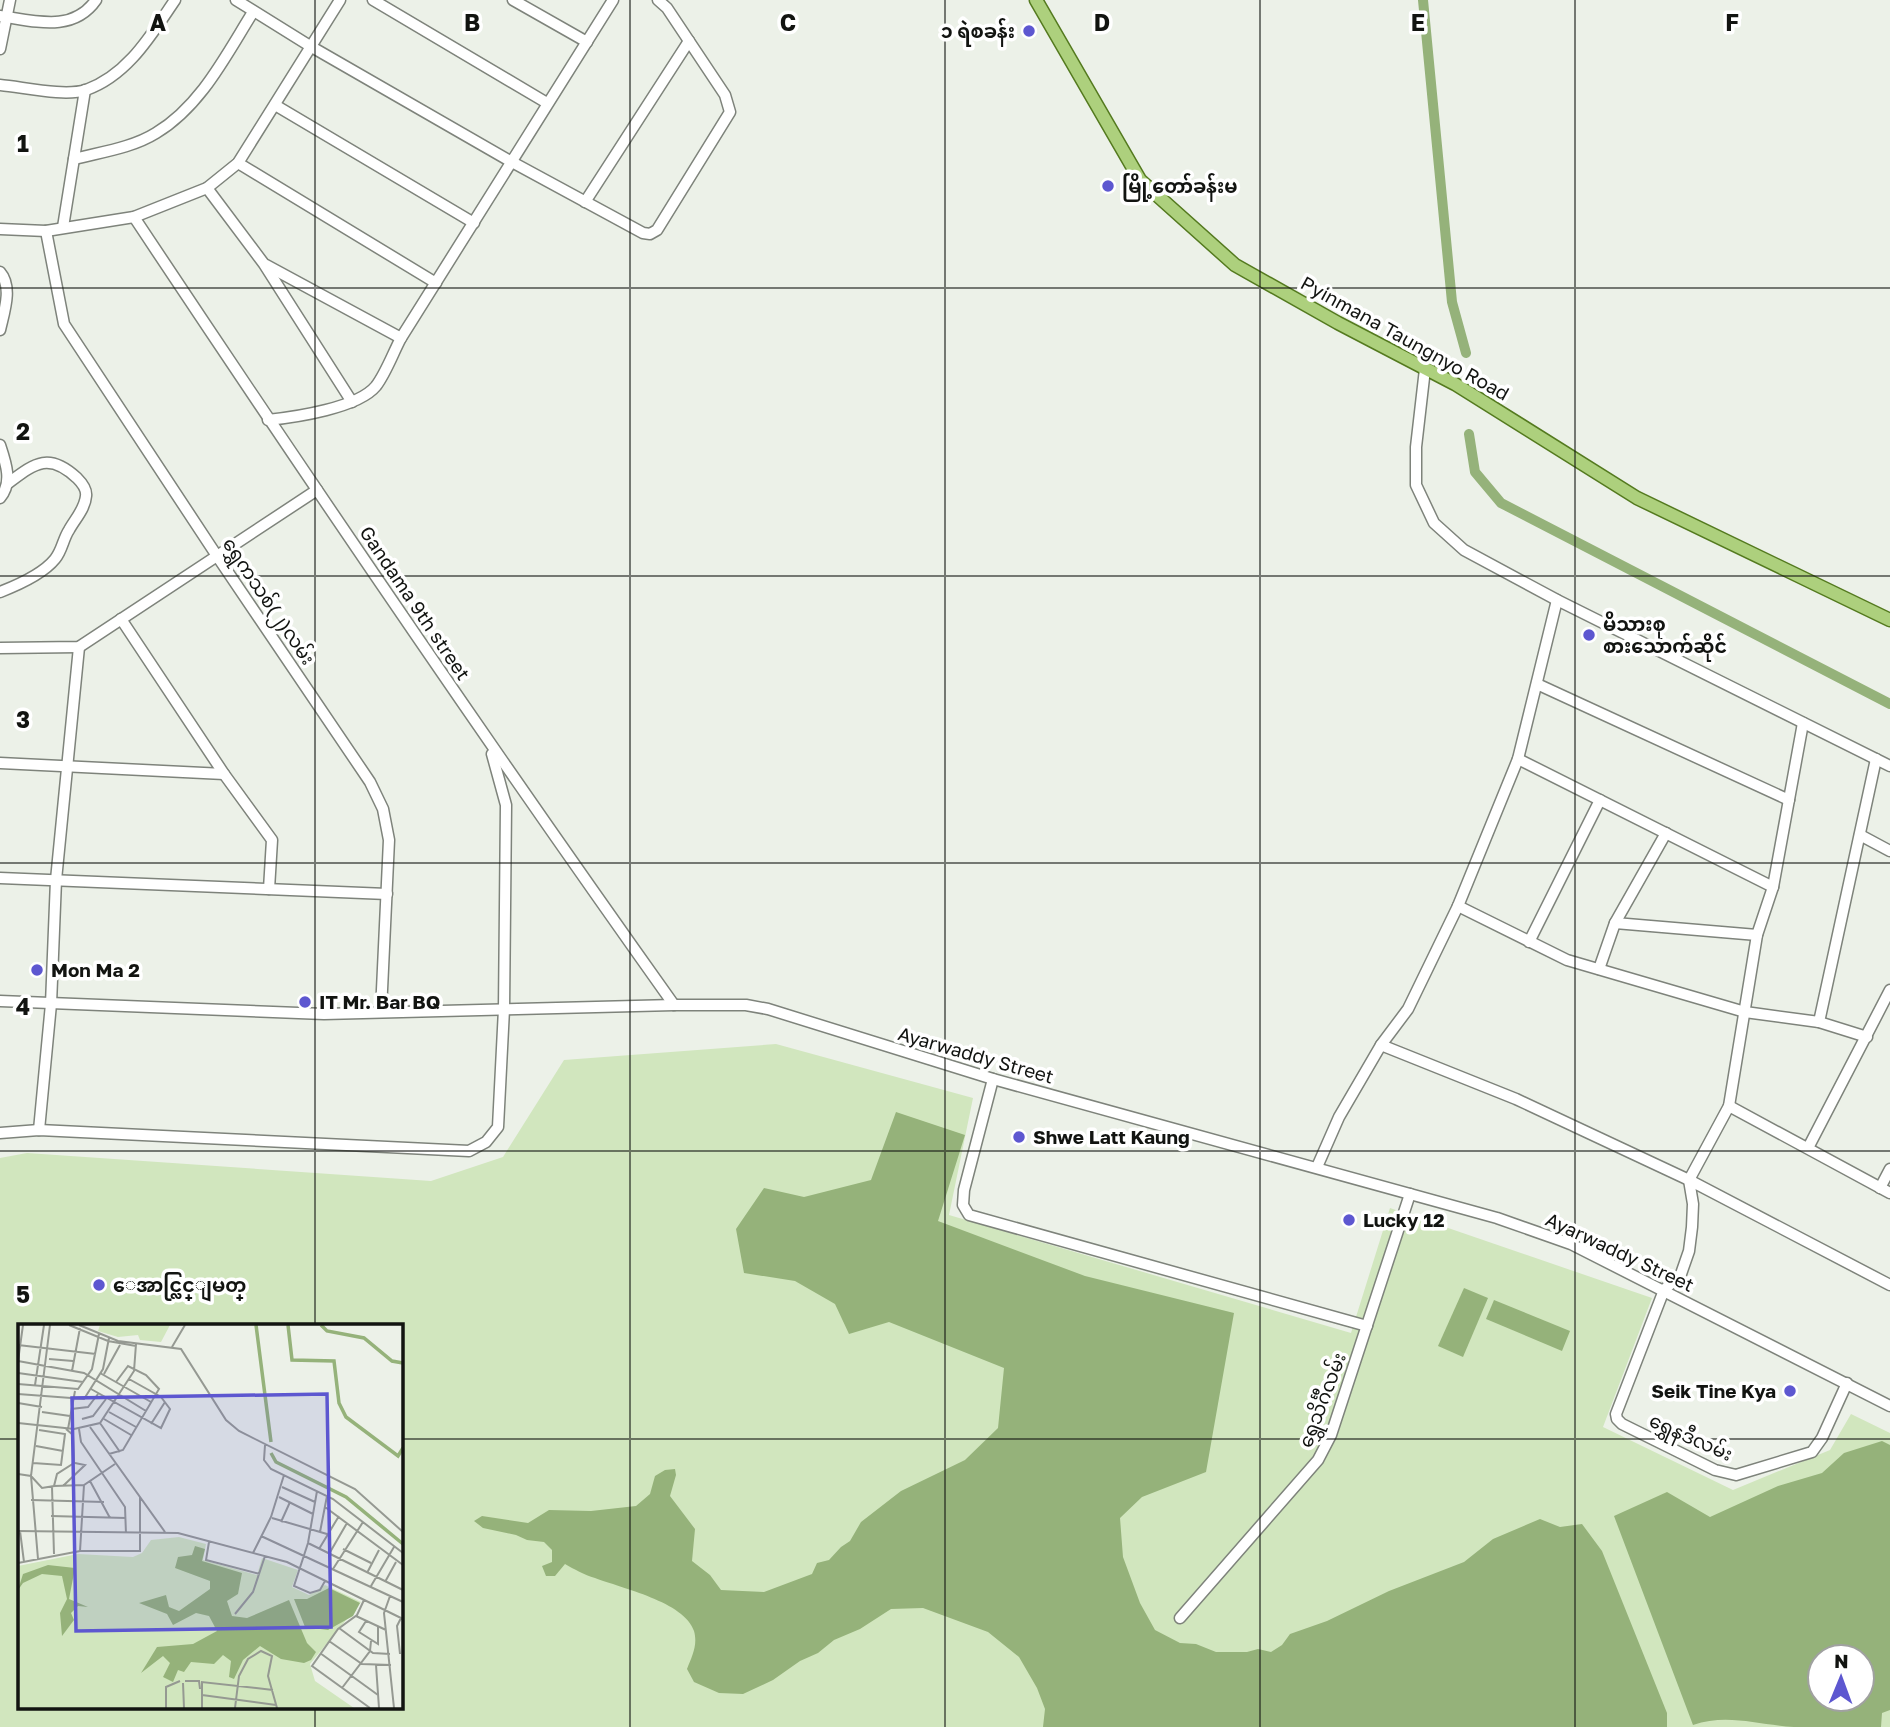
<svg xmlns="http://www.w3.org/2000/svg" width="1890" height="1727" font-family="'Golos Text','Noto Sans Myanmar',sans-serif">
	<style>
		.green { fill: #d1e6be; fill-rule: evenodd }
		.water { fill: #95b27a; fill-rule: evenodd }
		.lines { fill: none; stroke-linecap: round; stroke-linejoin: round }
		.canal { stroke: #95b27a; stroke-width: 10 }
		.minor-casing { stroke: #7e837b; stroke-width: 13 }
		.major-casing { stroke: #547a1f; stroke-width: 15 }
		.minor { stroke: #fff; stroke-width: 10 }
		.major { stroke: #add07d; stroke-width: 12 }
		.grid { fill: none; stroke: #121411; stroke-width: 2; stroke-opacity: 0.55 }
		.poi-dot { fill: #5d57d0; stroke: #fff; stroke-width: 2.5 }
		.labels { text-anchor: middle; stroke-width: 7; stroke-linejoin: round; paint-order: stroke }
		.poi-label { font-size: 19px; font-weight: bold; fill: #121411; stroke: #fff; text-anchor: start }
		.street-label { font-size: 19px; fill: #121411; stroke: #fff }
		.inset-river { fill: none; stroke: #95b27a; stroke-width: 3.5 }
		.inset-road { fill: none; stroke: #959992; stroke-width: 2 }
		.view { fill: #5d57d0; fill-opacity: 0.15; stroke: #5d57d0; stroke-width: 3.5 }
		.inset-edge { fill: none; stroke: #121411; stroke-width: 3.5 }
		.grid-label { font-size: 23px; text-anchor: middle; font-weight: bold; fill: #121411; stroke: #fff; stroke-width: 7; stroke-linejoin: round; paint-order: stroke }
	</style>
	<rect width="100%" height="100%" fill="#ecf1e8"/>
	<!-- green -->
	<path class="green" d="M776,1044L973,1098L949,1215L1351,1333L1390,1208L1652,1298L1603,1427L1733,1490L1830,1450L1851,1414L1890,1433V1727H0V1158L27,1153L431,1181L503,1157L564,1060ZM19,1326H401V1708H19ZM1820,1657H1862V1699H1820Z"/>
	<!-- water -->
	<g class="water">
		<path d="M896,1112L965,1135L938,1221L1085,1276L1234,1313L1206,1472L1142,1497L1120,1518L1123,1557L1140,1603L1155,1630L1180,1643L1196,1644L1216,1652H1247L1258,1649L1271,1652L1282,1645L1290,1634L1327,1621L1389,1591L1464,1562L1493,1539L1540,1519L1560,1527L1582,1524L1602,1551L1667,1713V1727H1043L1045,1709L1037,1688L1019,1657L988,1632L923,1608L891,1609L860,1629L834,1640L818,1653L800,1661L773,1680L743,1694L719,1693L694,1682L687,1669C692,1656 698,1645 694,1631C685,1602 621,1588 595,1578C584,1575 574,1569 565,1564L555,1576H546L542,1566L552,1562V1550L544,1542L527,1540L516,1535L483,1528L474,1521L482,1516L528,1523L549,1510L591,1511L636,1506L650,1494L655,1476L665,1470L675,1469L676,1475L670,1496L695,1529L692,1561L710,1575L721,1590L764,1592L812,1574L817,1563L829,1560L841,1547L850,1541L861,1522L901,1491L965,1460L998,1428L1004,1368L889,1322L849,1334L835,1304L795,1281L744,1273L736,1229L764,1188L804,1197L871,1180Z"/>
		<path d="M1464,1288L1488,1298L1463,1357L1438,1346Z"/>
		<path d="M1494,1300L1570,1331L1562,1351L1486,1319Z"/>
		<path d="M1882,1441L1890,1445V1710L1882,1713L1881,1727C1852,1727 1823,1727 1794,1727C1759,1725 1727,1713 1693,1725L1614,1516L1667,1492L1710,1517L1778,1486L1822,1473L1844,1453ZM1820,1657H1862V1699H1820Z"/>
	</g>
	<g class="lines">
		<!-- canal -->
		<g class="canal">
			<path d="M1423,0L1452,302L1466,353"/>
			<path d="M1469,434L1475,472L1501,503L1890,704"/>
		</g>
		<defs>
			<g id="minor">
				<path d="M236,0L310,46L510,161L643,233L650,234L657,230L730,112L725,95L667,8L658,0"/>
				<path d="M373,0L547,103"/>
				<path d="M513,0L587,42"/>
				<path d="M0,16C35,21 73,33 96,0"/>
				<path d="M0,49L10,0"/>
				<path d="M0,85C23,87 64,97 86,90C128,75 151,35 175,0"/>
				<path d="M275,105L474,223"/>
				<path d="M74,159C101,152 132,148 156,133C201,106 226,55 253,12"/>
				<path d="M238,163L436,283"/>
				<path d="M207,188L264,264L352,402"/>
				<path d="M585,202L689,41"/>
				<path d="M134,217C310,482 489,745 674,1005"/>
				<path d="M63,227L85,90"/>
				<path d="M0,229L46,231L134,217L207,188L238,163L340,0"/>
				<path d="M46,231L64,324L217,556L370,782L383,809L389,840L381,1011"/>
				<path d="M266,265L401,338"/>
				<path d="M0,272C13,287 4,312 0,330"/>
				<path d="M1425,369L1416,447V485L1434,523L1464,550L1557,600L1890,766"/>
				<path d="M268,420C296,417 358,408 376,386C386,373 393,353 401,338L613,0"/>
				<path d="M0,445C6,463 13,483 0,498"/>
				<path d="M0,592C18,585 43,574 55,559C62,551 63,539 69,530C75,519 85,509 86,496C87,489 82,483 77,478C48,451 34,464 7,484"/>
				<path d="M121,619L224,774L272,840L269,889"/>
				<path d="M0,648L79,647L317,490"/>
				<path d="M1537,684L1789,800"/>
				<path d="M1803,723L1773,887L1757,935L1729,1106L1689,1180L1693,1204L1692,1227L1689,1251L1681,1274L1664,1290L1616,1414L1617,1419L1622,1424L1715,1470L1736,1475L1812,1452L1822,1438L1847,1383"/>
				<path d="M1518,759L1773,887"/>
				<path d="M0,763L224,774"/>
				<path d="M1860,835L1890,851"/>
				<path d="M0,878L387,894"/>
				<path d="M1458,906L1567,960L1745,1012L1819,1022L1867,1037"/>
				<path d="M1615,923L1757,935"/>
				<path d="M1529,942L1600,800"/>
				<path d="M1599,969L1615,923L1666,833"/>
				<path d="M0,1001L324,1014L674,1005H746L768,1009L993,1079L1497,1218L1571,1244L1890,1406"/>
				<path d="M1819,1022L1876,759"/>
				<path d="M1381,1045L1516,1099L1689,1180L1890,1285"/>
				<path d="M993,1079L964,1190L963,1205L969,1215L1367,1326"/>
				<path d="M1729,1106L1890,1193"/>
				<path d="M39,1130L51,1004L56,880L79,647"/>
				<path d="M0,1133L39,1130L469,1151L486,1142L498,1127L504,1009L506,805L492,754"/>
				<path d="M1808,1148L1890,990"/>
				<path d="M1317,1167L1339,1117L1381,1045L1408,1009L1458,906L1518,759L1557,600"/>
				<path d="M1880,1188L1890,1169"/>
				<path d="M1180,1618L1318,1460L1331,1435L1410,1194"/>
			</g>
			<path id="major" d="M1036,0L1140,180L1235,265L1338,323L1455,384L1637,498L1890,620"/>
		</defs>
		<!-- minor casing -->
		<use href="#minor" class="minor-casing"/>
		<!-- major casing -->
		<use href="#major" class="major-casing"/>
		<!-- minor -->
		<use href="#minor" class="minor"/>
		<!-- major -->
		<use href="#major" class="major"/>
	</g>
	<!-- grid -->
	<path class="grid" d="M315,0V1326M630,0V1727M945,0V1727M1260,0V1727M1575,0V1727M0,288H1890M0,576H1890M0,863H1890M0,1151H1890M0,1439H19M401,1439H1890M315,1708V1727"/>
	<!-- markers -->
	<g class="poi-dot">
		<circle cx="1029" cy="31" r="7"/>
		<circle cx="1108" cy="186" r="7"/>
		<circle cx="1589" cy="635" r="7"/>
		<circle cx="37" cy="970" r="7"/>
		<circle cx="305" cy="1002" r="7"/>
		<circle cx="1019" cy="1137" r="7"/>
		<circle cx="1349" cy="1220" r="7"/>
		<circle cx="99" cy="1285" r="7"/>
		<circle cx="1790" cy="1391" r="7"/>
	</g>
	<g class="labels">
		<!-- poi labels -->
		<g class="poi-label">
			<text x="1015" y="38" text-anchor="end">၁ ရဲစခန်း</text>
			<text x="1122" y="193">မြို့တော်ခန်းမ</text>
			<text x="1603" y="631">မိသားစု<tspan x="1603" dy="22">စားသောက်ဆိုင်</tspan></text>
			<text x="51" y="977">Mon Ma 2</text>
			<text x="319" y="1009">IT Mr. Bar BQ</text>
			<text x="1033" y="1144">Shwe Latt Kaung</text>
			<text x="1363" y="1227">Lucky 12</text>
			<text x="113" y="1292">ေအာင္လြင္ျမတ္</text>
			<text x="1776" y="1398" text-anchor="end">Seik Tine Kya</text>
		</g>
		<!-- street labels -->
		<g class="street-label">
			<text transform="translate(1405 338) rotate(29)" y="7">Pyinmana Taungnyo Road</text>
			<text transform="translate(269 601) rotate(56)" y="7">ရွှေကသစ်(၂)လမ်း</text>
			<text transform="translate(415 603) rotate(56)" y="7">Gandama 9th street</text>
			<text transform="translate(976 1055) rotate(16)" y="7">Ayarwaddy Street</text>
			<text transform="translate(1620 1252) rotate(25)" y="7">Ayarwaddy Street</text>
			<text transform="translate(1322 1400) rotate(-69)" y="7">ရွှေသိင်္ဂီလမ်း</text>
			<text transform="translate(1691 1437) rotate(24)" y="7">ရွှေနဒီလမ်း</text>
		</g>
	</g>
	<!-- overview -->
	<g transform="translate(18 1324)">
		<rect width="385" height="385" fill="#ecf1e8"/>
		<path d="M82,1H152L143,18L122,16L120,11L100,13L80,7ZM161,213L188,220L185,236L239,251L244,234L280,246L274,263L291,271L307,261L343,278L292,340L297,357L336,384H0V242L60,230L115,233L124,229L133,216Z" fill="#d1e6be"/>
		<path d="M177,222L187,225L184,237L224,249L220,270L209,277L214,292L229,294L271,276L289,319L298,328L293,336L286,339L263,335L242,322L225,336L216,355L211,353L213,337L205,331L196,340L173,338L166,348L160,346L155,358L145,353L152,339L145,332L123,349L139,323L175,320L199,307L191,292L178,289L155,301L149,290L121,279L148,271L151,283L161,287L192,265V257L157,244L160,233L174,231ZM30,241L57,244L51,275L70,283L60,282L53,289L56,296L44,312L42,289L49,275L44,252L24,250L5,259L0,266L5,250ZM311,264L342,279L335,292L310,306L287,303L276,275H289Z" fill="#95b27a"/>
		<path class="inset-river" d="M238,1L253,118M270,1L274,36L316,37L321,79L328,93L380,132L385,124M303,1L309,7L346,14L374,37L385,39M253,129L258,138L328,173L385,220"/>
		<path class="inset-road" d="M51,1L90,17L118,22M61,1L100,17L163,25L208,96L221,107L337,165L385,208M0,21L78,30M154,23L167,1M31,35L55,37M0,37L66,49L128,87M0,37L5,1M54,47L62,4M0,49L65,58M82,49L133,78M86,50L102,21M0,60L60,65L74,45L81,10M17,61L26,1M73,65L143,104L152,85L143,73L111,55M0,70L66,75L85,45L91,14M0,79L24,83M53,85L70,83L80,70M24,88L52,92M91,88L118,103M64,95L75,92L88,75M86,95L113,111M0,99L56,105L82,99L116,47L118,20M82,99L102,128M133,100L147,78M72,103L147,208M50,105L57,67M61,105L63,118L107,183L108,210M247,121L246,136L253,145L315,175L385,229M18,122L45,127M91,130L105,126L141,65L128,51L110,42L98,58M15,139L43,141L47,110L21,106M0,150L13,152L24,164L36,162L39,150L56,139L55,111L48,105M72,157L92,194M36,162L66,161L97,140M45,162L67,141L57,139M34,163L36,230M264,163L297,178M299,167L290,219L276,262L292,269L302,266L307,257M261,173L295,190M13,176L86,178M307,183L385,241M33,192L108,194M254,194L309,210M263,198L272,178M0,207L160,209L269,238L385,295M2,207L6,238M302,208L309,172M243,212L385,278M191,218L188,236L242,250M290,219L385,266M301,225L321,192M325,225L353,239M62,227L66,161M235,229L253,193L266,151M311,230L329,199M20,235L13,152L32,1M0,239L62,227H122V173M315,245L345,198M349,249L361,226M367,258L378,238M353,262L376,223M372,272L366,289L376,384M346,276L339,291L320,305L294,342L352,384M217,290L235,268L247,232M338,292L368,306M348,297L341,308L360,320V302M321,304L355,329L372,330M311,317L344,340L373,341M302,329L360,371M382,330L379,302L383,294M358,341L361,384M167,357H181L182,365M165,359L166,384M324,364L352,327L353,317M184,371L258,381M148,384V363L162,357M184,384V358L255,366M217,384L221,352L230,335L243,327L254,332L250,352L259,384"/>
		<path class="view" d="M309,70L313,303L58,307L54,74Z"/>
		<rect width="385" height="385" class="inset-edge"/>
	</g>
	<g class="grid-label">
		<text x="158" y="31">A</text>
		<text x="472" y="31">B</text>
		<text x="788" y="31">C</text>
		<text x="1102" y="31">D</text>
		<text x="1418" y="31">E</text>
		<text x="1732" y="31">F</text>
		<text x="23" y="152">1</text>
		<text x="23" y="440">2</text>
		<text x="23" y="728">3</text>
		<text x="23" y="1015">4</text>
		<text x="23" y="1303">5</text>
	</g>
	<!-- north arrow -->
	<g transform="translate(1841 1678) rotate(1)"><circle r="33" fill="#ffffff" stroke="#a0a1a0" stroke-width="2"/>
	<path d="M0-5L12 26L0 18L-12 26Z" fill="#5d57d0"/>
	<text y="-10" font-size="19" font-weight="bold" text-anchor="middle" fill="#121411">N</text>
	</g>
</svg>
